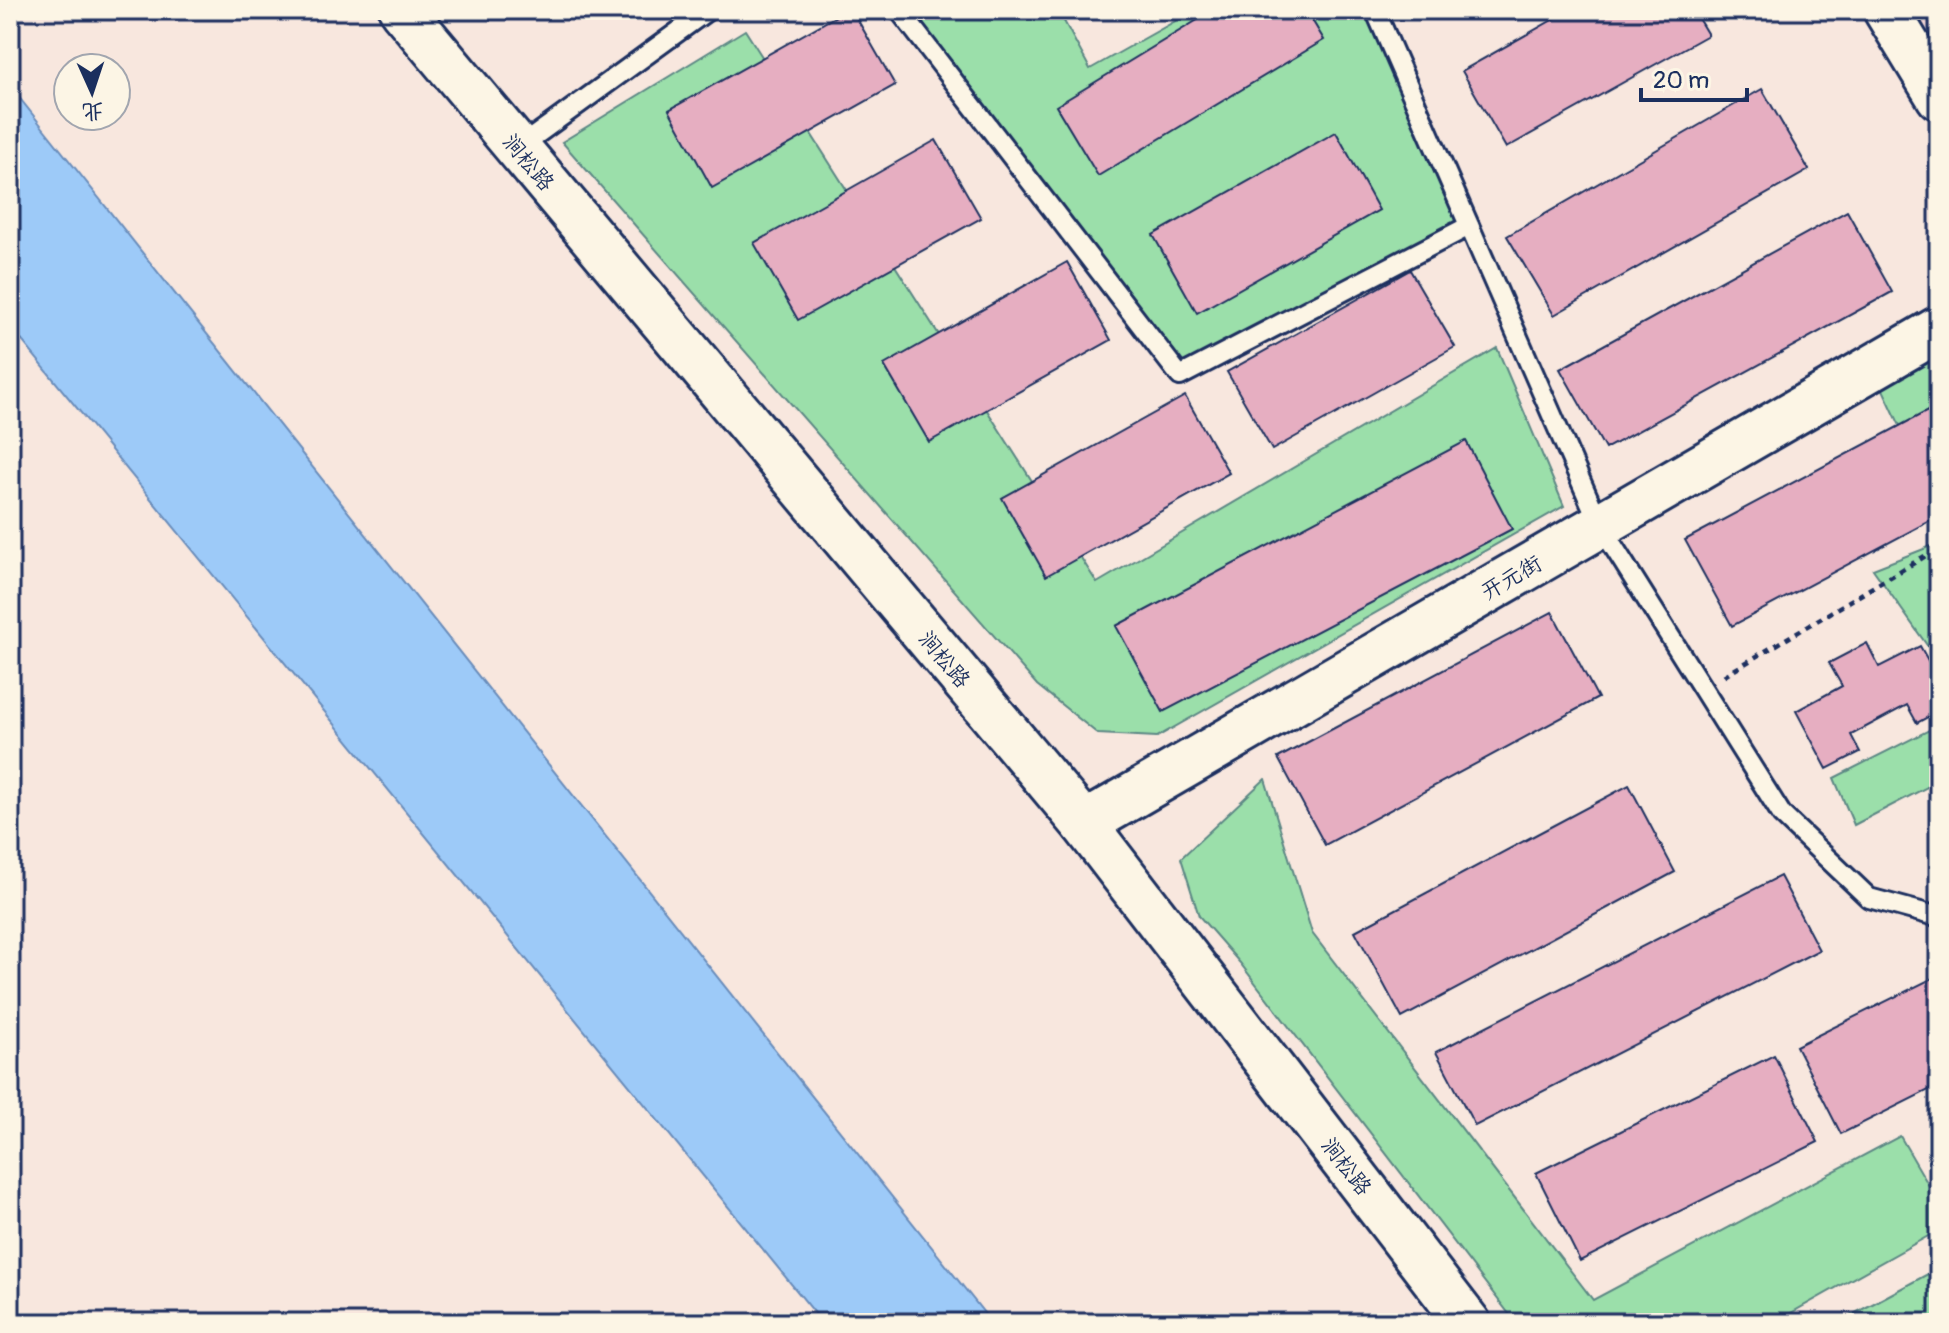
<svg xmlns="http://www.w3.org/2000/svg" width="1949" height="1333" font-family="Pangolin,'LXGW WenKai TC',sans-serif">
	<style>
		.built { fill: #f3d6d5 }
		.green { fill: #9bdfaa; stroke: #5b8784; stroke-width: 2 }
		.water { fill: #9dcaf8; stroke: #698cba; stroke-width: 2 }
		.building { fill: #e6aec1; stroke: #1b2f5e; stroke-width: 2 }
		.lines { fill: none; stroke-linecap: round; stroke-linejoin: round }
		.lane-casing { stroke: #1b2f5e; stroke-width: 24 }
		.secondary-casing { stroke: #1b2f5e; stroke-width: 50 }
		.path { stroke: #1b2f5e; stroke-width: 5; stroke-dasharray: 6 6; stroke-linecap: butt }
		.lane { stroke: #fcf5e5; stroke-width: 18 }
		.secondary { stroke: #fcf5e5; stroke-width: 44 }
		.labels { text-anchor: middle; stroke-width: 7; stroke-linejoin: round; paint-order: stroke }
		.street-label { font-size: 22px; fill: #1b2f5e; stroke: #fcf5e5 }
	</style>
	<rect width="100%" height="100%" fill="#f8e7de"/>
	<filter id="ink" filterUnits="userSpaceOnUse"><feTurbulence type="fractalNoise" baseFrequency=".0125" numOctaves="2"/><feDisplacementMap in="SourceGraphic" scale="16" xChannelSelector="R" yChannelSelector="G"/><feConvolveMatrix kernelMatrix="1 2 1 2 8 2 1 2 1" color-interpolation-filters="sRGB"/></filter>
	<g filter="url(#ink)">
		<!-- built -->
		<path class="built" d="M1886,10H1939V97Z"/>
		<!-- green -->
		<g class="green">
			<path d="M899,10H1058L1090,69L1195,10H1375L1469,226L1180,376Z"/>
			<path d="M745,30L1097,583L1497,348L1564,506L1157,737L1098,734L1037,685L562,142Z"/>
			<path d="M1939,350V509L1879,381Z"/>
			<path d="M1939,543V662L1873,569Z"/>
			<path d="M1939,725V781L1854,825L1834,778Z"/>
			<path d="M1265,779L1312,933L1593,1300L1900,1136L1939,1203V1230L1773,1323H1516L1240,963L1199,916L1181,858Z"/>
			<path d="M1939,1268V1323H1837Z"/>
		</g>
		<!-- water -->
		<path class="water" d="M10,86L992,1323H823L10,326Z"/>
		<!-- building -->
		<g class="building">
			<path d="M847,10H852L895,85L712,188L669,110Z"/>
			<path d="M1214,10H1306L1324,40L1098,176L1056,106Z"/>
			<path d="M1570,10H1693L1708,35L1506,148L1462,71Z"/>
			<path d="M1762,89L1809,170L1554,315L1507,236Z"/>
			<path d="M1336,132L1379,210L1197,313L1153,235Z"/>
			<path d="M936,140L981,218L798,320L754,243Z"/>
			<path d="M1847,211L1892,292L1605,449L1560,369Z"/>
			<path d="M1067,262L1111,340L929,442L884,365Z"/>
			<path d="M1410,270L1455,347L1272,450L1227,372Z"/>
			<path d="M1185,396L1229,473L1046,576L1002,498Z"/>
			<path d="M1939,405V516L1732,626L1685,540Z"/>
			<path d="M1466,441L1512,529L1163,712L1116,626Z"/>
			<path d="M1552,612L1598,698L1325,845L1278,758Z"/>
			<path d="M1867,643L1879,667L1920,646L1939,680V711L1917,723L1907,705L1851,735L1860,752L1827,769L1796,711L1842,686L1829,663Z"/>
			<path d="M1629,785L1675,872L1402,1018L1355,931Z"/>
			<path d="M1780,876L1819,950L1475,1126L1436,1052Z"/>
			<path d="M1939,975V1085L1841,1134L1796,1046Z"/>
			<path d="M1774,1055L1818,1142L1580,1261L1536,1173Z"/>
		</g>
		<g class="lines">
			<defs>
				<g id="lane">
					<path d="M899,10L1180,376L1469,226"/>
					<path d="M1375,10L1600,525L1782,815L1869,898L1939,917"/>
					<path d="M518,148L708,10"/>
				</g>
				<g id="secondary">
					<path d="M402,10L1084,824L1468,1323"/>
					<path d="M1886,10L1939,97"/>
					<path d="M1084,824L1939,329"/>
				</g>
			</defs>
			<!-- lane casing -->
			<use href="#lane" class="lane-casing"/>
			<!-- secondary casing -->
			<use href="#secondary" class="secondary-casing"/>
			<!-- path -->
			<path class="path" d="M1724,676L1937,549L1939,552"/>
			<!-- lane -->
			<use href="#lane" class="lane"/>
			<!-- secondary -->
			<use href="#secondary" class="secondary"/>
		</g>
	</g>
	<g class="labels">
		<!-- street labels -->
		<g class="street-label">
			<text transform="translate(529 162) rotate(50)" y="8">涧松路</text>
			<text transform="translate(1511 577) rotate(-30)" y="8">开元街</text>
			<text transform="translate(945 659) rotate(50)" y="8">涧松路</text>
			<text transform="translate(1347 1166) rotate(52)" y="8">涧松路</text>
		</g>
	</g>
	<!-- margin -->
	<rect width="1949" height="1333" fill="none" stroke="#fcf5e5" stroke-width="40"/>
	<rect x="20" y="20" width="1909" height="1293" fill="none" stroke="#1b2f5e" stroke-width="3" filter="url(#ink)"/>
	<!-- north arrow -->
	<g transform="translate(92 92) rotate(177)"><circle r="38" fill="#fcf5e5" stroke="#a2a6af" stroke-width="2"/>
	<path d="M0-6L14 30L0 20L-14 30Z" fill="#1b2f5e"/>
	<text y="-12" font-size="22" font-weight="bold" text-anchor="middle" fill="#1b2f5e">北</text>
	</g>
	<!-- scale -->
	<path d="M1641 88v12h106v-12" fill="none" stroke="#1b2f5e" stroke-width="4"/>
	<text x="1653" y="88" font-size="24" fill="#1b2f5e" stroke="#fcf5e5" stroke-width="6" paint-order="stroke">20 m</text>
</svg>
